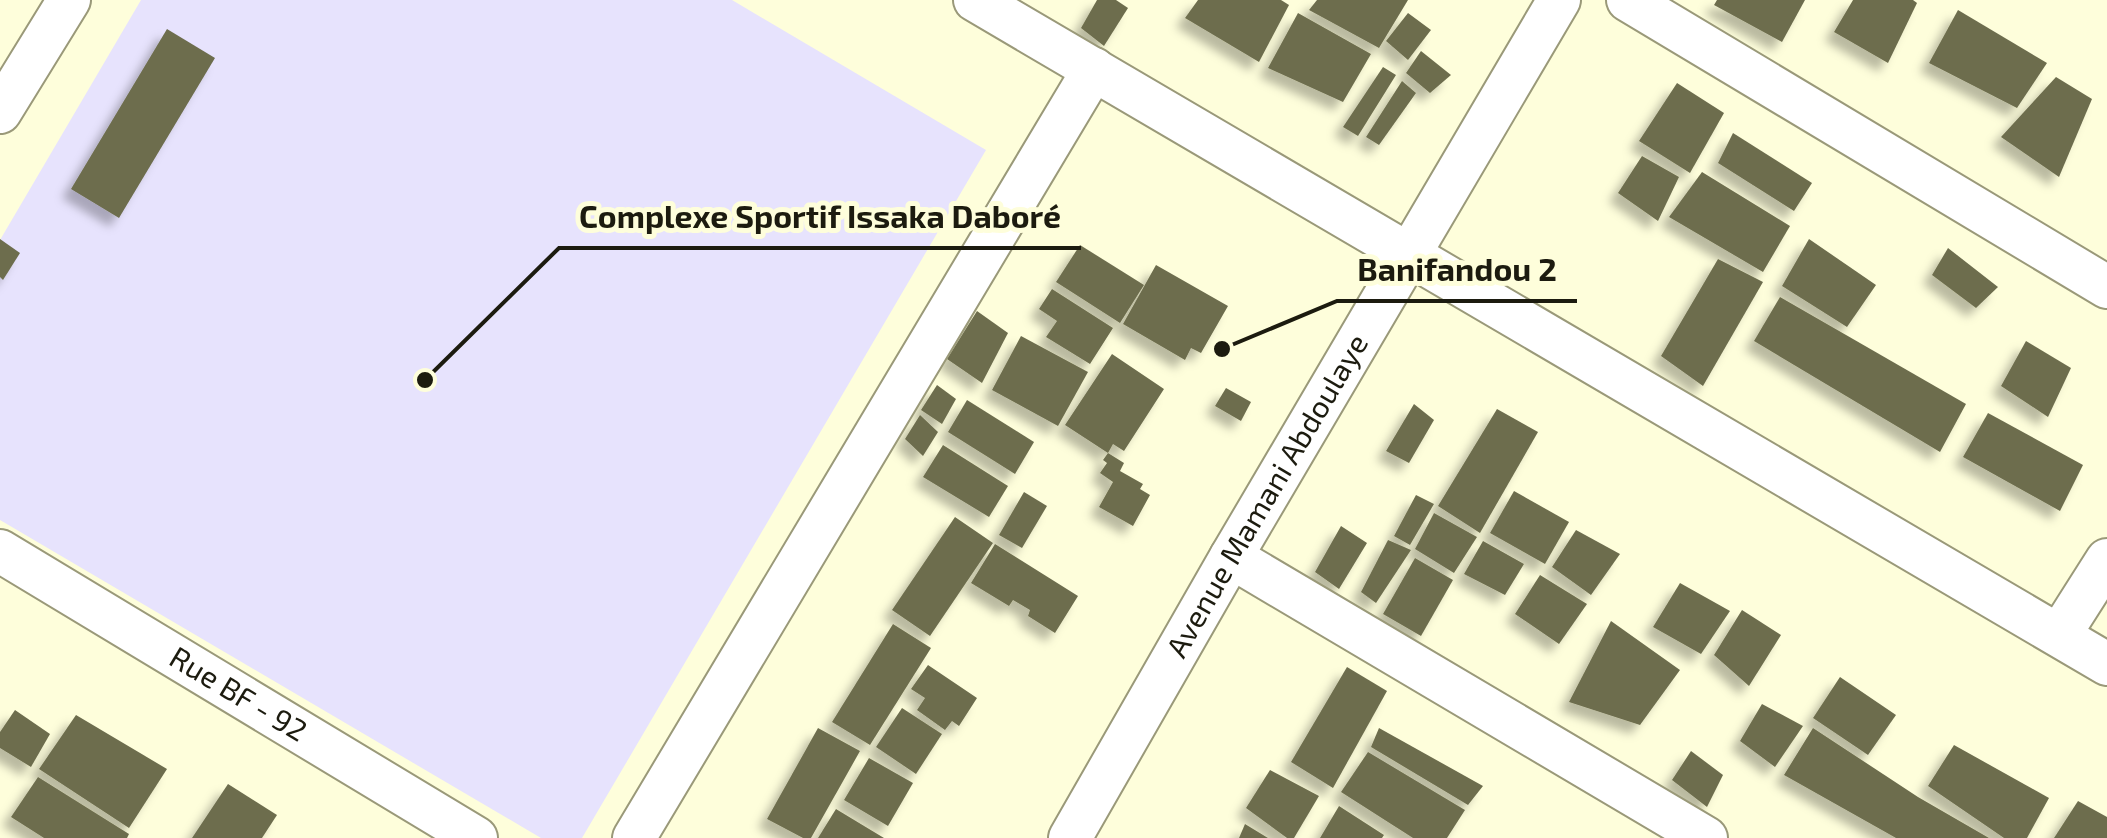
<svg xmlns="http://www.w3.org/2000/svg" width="2107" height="838" font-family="'Exo 2',sans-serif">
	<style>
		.green { fill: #e7e3fd }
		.building { fill: #6d6d4e; filter: url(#shadow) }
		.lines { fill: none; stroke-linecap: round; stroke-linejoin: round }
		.street-casing { stroke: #9a9979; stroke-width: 46 }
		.street { stroke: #fff; stroke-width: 42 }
		.labels { text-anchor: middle; stroke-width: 10; stroke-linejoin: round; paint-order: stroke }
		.street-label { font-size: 30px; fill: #1c1b0f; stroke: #fefedb }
		.leader { fill: none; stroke: #1c1b0f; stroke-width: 4 }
		.callout-dot { fill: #1c1b0f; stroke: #fefedb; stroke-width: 4 }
		.callout-label { font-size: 32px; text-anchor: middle; font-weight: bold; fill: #1c1b0f; stroke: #fefedb; stroke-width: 10; stroke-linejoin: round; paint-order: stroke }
	</style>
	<defs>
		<filter id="shadow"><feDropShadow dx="-9" dy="9" stdDeviation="5" flood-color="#0004"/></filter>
	</defs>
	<rect width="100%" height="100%" fill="#fefedb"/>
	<!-- green -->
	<path class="green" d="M141,0H732L986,150L582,838H541L0,520V240Z"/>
	<!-- building -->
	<g class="building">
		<path d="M1097,0H1116L1128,8L1104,46L1081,28Z"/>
		<path d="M1198,0H1281L1289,5L1259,62L1185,18Z"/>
		<path d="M1317,0H1408L1379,48L1309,10Z"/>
		<path d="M1717,0H1805L1782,42L1714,5Z"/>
		<path d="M1853,0H1913L1917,3L1888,63L1834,32Z"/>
		<path d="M1958,10L2047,63L2017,108L1929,63Z"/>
		<path d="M1298,13L1371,54L1343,102L1268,68Z"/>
		<path d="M1408,13L1431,30L1408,60L1386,41Z"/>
		<path d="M167,29L215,58L119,218L71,189Z"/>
		<path d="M1421,51L1451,75L1430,93L1406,73Z"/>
		<path d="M1383,67L1396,75L1358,136L1343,127Z"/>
		<path d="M2056,77L2092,99L2059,177L2001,137Z"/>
		<path d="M1402,81L1416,93L1379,145L1366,137Z"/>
		<path d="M1677,83L1724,113L1690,173L1639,141Z"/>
		<path d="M1733,133L1812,183L1794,211L1718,163Z"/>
		<path d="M1642,156L1679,177L1658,221L1618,193Z"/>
		<path d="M1702,172L1790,226L1763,272L1669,217Z"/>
		<path d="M0,239L20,253L3,280L0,277Z"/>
		<path d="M1809,239L1876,285L1847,327L1782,286Z"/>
		<path d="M1080,245L1144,285L1120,323L1056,282Z"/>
		<path d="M1948,248L1998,287L1976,308L1932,275Z"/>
		<path d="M1718,259L1763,282L1703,386L1661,356Z"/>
		<path d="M1156,265L1228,306L1201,353L1191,348L1185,360L1123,324Z"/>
		<path d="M1052,289L1113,328L1090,364L1046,337L1057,321L1039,309Z"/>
		<path d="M1780,297L1966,404L1940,452L1754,341Z"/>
		<path d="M977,311L1008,333L982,383L947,359Z"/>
		<path d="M1021,336L1088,372L1058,426L992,390Z"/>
		<path d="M2026,341L2071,368L2048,417L2001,386Z"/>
		<path d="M1112,354L1164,389L1124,451L1113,444L1108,453L1065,425Z"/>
		<path d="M937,385L956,399L942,424L921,410Z"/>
		<path d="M1226,388L1251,402L1241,421L1215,406Z"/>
		<path d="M967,400L1034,442L1015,474L948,432Z"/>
		<path d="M1414,404L1434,420L1409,463L1386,451Z"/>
		<path d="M1497,409L1538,432L1480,533L1438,506Z"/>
		<path d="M1988,413L2083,465L2060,511L1963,457Z"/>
		<path d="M920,415L938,432L923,456L905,439Z"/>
		<path d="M943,445L1008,486L989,517L923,477Z"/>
		<path d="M1108,453L1124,463L1120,471L1143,484L1140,489L1150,495L1133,526L1099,507L1113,482L1100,473L1107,463L1103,460Z"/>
		<path d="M1514,491L1569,522L1545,564L1490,533Z"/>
		<path d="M1024,492L1047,506L1022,548L999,535Z"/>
		<path d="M1416,495L1434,504L1410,545L1394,536Z"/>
		<path d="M1434,513L1477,537L1454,573L1415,549Z"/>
		<path d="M955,517L993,543L930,636L892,610Z"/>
		<path d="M1341,526L1367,543L1339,589L1315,572Z"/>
		<path d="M1576,530L1620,554L1591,595L1552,567Z"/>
		<path d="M1388,540L1411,550L1376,603L1361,592Z"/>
		<path d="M1483,541L1524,564L1505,595L1464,574Z"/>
		<path d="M995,544L1078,596L1055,633L1028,616L1030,610L1013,600L1009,606L971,583Z"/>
		<path d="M1415,558L1453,580L1421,636L1383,614Z"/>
		<path d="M1540,575L1587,604L1559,644L1515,614Z"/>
		<path d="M1680,583L1730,611L1701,654L1653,627Z"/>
		<path d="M1742,610L1781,635L1749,686L1714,655Z"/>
		<path d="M1611,621L1680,670L1640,725L1569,702Z"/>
		<path d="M893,624L931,648L870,745L832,722Z"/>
		<path d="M928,665L977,698L959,726L952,721L945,730L917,710L925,698L911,689Z"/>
		<path d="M1347,667L1387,691L1333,788L1291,762Z"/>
		<path d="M1840,677L1896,715L1868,755L1813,718Z"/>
		<path d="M1762,704L1803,726L1775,767L1740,741Z"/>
		<path d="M902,708L942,734L916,774L876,747Z"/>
		<path d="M15,710L50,734L31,767L0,748V732Z"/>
		<path d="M76,715L167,769L129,828L39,769Z"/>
		<path d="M818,728L860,751L811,838H803L767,819Z"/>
		<path d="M1379,728L1483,786L1468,805L1371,747Z"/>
		<path d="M1813,728L1918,797L1989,838H1896L1784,775Z"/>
		<path d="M1954,745L2049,798L2027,838H2004L1928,786Z"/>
		<path d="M1691,751L1723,775L1707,807L1672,780Z"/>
		<path d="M1368,752L1465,810L1447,838H1413L1341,792Z"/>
		<path d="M869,758L913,783L888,826L844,800Z"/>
		<path d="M1270,770L1319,796L1294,838H1287L1246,808Z"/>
		<path d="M38,777L129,834L127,838H44L11,817Z"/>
		<path d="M228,784L277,815L262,838H192Z"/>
		<path d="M2078,801L2107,817V838H2054Z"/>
		<path d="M1339,806L1384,835L1382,838H1320Z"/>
		<path d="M836,809L884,838H818Z"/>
		<path d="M1245,824L1268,838H1239Z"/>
	</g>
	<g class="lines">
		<defs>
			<g id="street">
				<path d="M975,0L2107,664"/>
				<path d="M1628,0L2107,287"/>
				<path d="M0,112L69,0"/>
				<path id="s1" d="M0,551L476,838"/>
				<path d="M1231,557L1706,838"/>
				<path d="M2060,634L2107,560"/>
				<path d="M634,838L1094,69"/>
				<path id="s2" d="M1070,838L1231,557L1559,0"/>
			</g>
		</defs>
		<!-- street casing -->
		<use href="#street" class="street-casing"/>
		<!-- street -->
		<use href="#street" class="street"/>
	</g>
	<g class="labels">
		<!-- street labels -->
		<g class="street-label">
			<text dy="10" stroke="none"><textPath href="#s2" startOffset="395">Avenue Mamani Abdoulaye</textPath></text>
			<text dy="10" stroke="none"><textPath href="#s1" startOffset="278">Rue BF - 92</textPath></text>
		</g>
	</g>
	<!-- callouts -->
	<path class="leader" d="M425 380L559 248H1081M1222 349L1337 301H1577"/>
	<g class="callout-dot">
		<circle cx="425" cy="380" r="10"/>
		<circle cx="1222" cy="349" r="10"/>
	</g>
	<g class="callout-label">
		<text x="820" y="228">Complexe Sportif Issaka Daboré</text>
		<text x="1457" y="281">Banifandou 2</text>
	</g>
</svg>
